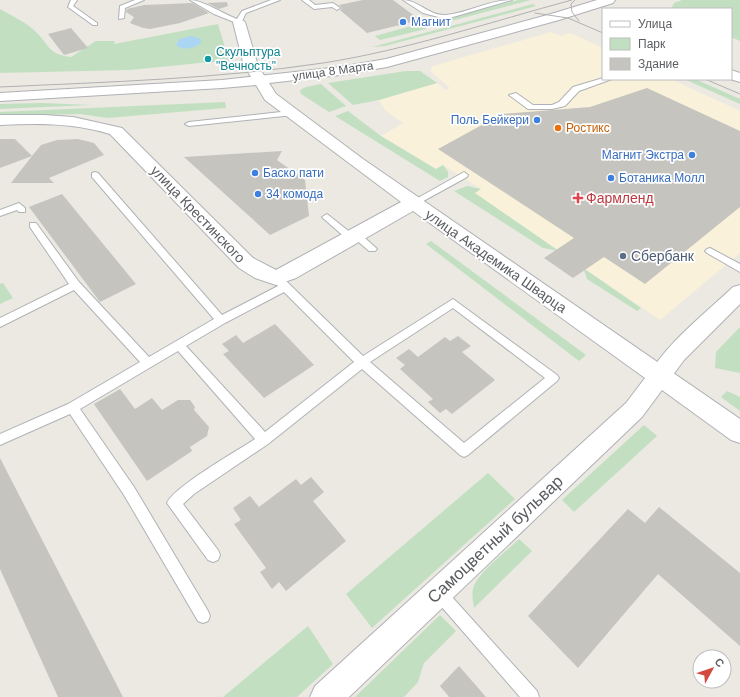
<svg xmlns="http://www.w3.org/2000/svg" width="740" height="697" font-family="Helvetica,sans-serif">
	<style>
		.commercial { fill: #f9f1d9 }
		.green { fill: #c2e0c1 }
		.water { fill: #aad5f3 }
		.building { fill: #c6c4bf }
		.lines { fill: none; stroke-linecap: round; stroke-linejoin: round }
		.lane-casing { stroke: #afb2b6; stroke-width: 2 }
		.street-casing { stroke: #afb2b6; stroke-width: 2 }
		.secondary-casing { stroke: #afb1b5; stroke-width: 2 }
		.lane { fill: #fff; fill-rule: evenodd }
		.street { fill: #fff; fill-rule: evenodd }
		.secondary { fill: #fff; fill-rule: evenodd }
		.tram { stroke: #b0b1b1; stroke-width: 1 }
		.shop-dot { fill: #3f7fe0; stroke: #fff; stroke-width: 1.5 }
		.culture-dot { fill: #0f9aa8; stroke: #fff; stroke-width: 1.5 }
		.food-dot { fill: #e8710a; stroke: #fff; stroke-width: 1.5 }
		.health-dot { fill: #e0444e; stroke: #fff; stroke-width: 1.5 }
		.service-dot { fill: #5c6f8a; stroke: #fff; stroke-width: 1.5 }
		.labels { text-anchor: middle; stroke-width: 3.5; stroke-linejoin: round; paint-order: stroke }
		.far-shop-label { font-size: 12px; fill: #366cbe; stroke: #fff; text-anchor: start }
		.far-culture-label { font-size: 12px; fill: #0d838f; stroke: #fff; text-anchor: start }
		.far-street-label { font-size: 12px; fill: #5a5d61; stroke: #fff }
		.far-food-label { font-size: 12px; fill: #c56008; stroke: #fff; text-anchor: start }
		.health-label { font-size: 14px; fill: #be3a42; stroke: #fff; text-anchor: start }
		.street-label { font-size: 14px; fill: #5a5d61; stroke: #fff }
		.service-label { font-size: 14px; fill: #4e5e75; stroke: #fff; text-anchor: start }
		.near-street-label { font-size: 17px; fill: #5a5d61; stroke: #fff }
	</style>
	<rect width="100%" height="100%" fill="#ebe9e2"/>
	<!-- commercial -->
	<path class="commercial" d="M551,32L561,36L570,33L603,48V79H671L740,111V253L660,320L474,193L481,189L443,165L436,169L381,136L403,123L385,110L379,100L437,83L445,90L450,88L430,71L433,66Z"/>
	<!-- green -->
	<g class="green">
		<path d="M518,0H531L436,25L432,22Z"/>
		<path d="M682,0H740V41L731,37V9H671L674,3Z"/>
		<path d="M533,4L536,6L385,46L372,47Z"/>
		<path d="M0,9C12,16 28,23 37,33C51,47 48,54 71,57L96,41H115L114,44L218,24L229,61L197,63H200L130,70L0,73Z"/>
		<path d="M419,24L426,29L380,40L375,36Z"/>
		<path d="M406,71H420L437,83L379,100L353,105L328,83Z"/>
		<path d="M684,79H695L740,99V104Z"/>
		<path d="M321,84L346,106L329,112L301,94L300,90L306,87Z"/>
		<path d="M225,102L226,108L107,118L80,114L0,116V112Z"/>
		<path d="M42,103L91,105L0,109V104Z"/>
		<path d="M348,111L381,136L436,169L443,165L448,172V177L440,181L335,116Z"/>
		<path d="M467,186L481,189L475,193L641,308L637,311L587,279L584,270L554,250L543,248L454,191Z"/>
		<path d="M431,241L586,355L579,361L426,244Z"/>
		<path d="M3,283L13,298L0,304V284Z"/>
		<path d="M740,327V373L715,368L716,352Z"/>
		<path d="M727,391L740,397V411L721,397Z"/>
		<path d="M644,425L657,436L574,512L562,500Z"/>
		<path d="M488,473L515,499L372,628L346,594Z"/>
		<path d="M519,539L532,551L474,608C473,600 471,593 474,586C480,571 507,551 519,539Z"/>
		<path d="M440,615L456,631L424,663L418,682L404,697H355Z"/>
		<path d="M308,626L333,664L297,697H223Z"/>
	</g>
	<!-- water -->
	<path class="water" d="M192,36L201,39V43C194,49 183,51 176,45L179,39Z"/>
	<!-- building -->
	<g class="building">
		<path d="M363,0H393L420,20L367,33L340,10L342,8L339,5Z"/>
		<path d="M227,2L228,6L219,9L207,3Z"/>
		<path d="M193,3L209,13L180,23L150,29L143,28L130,23L134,17L126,12L127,9L144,5Z"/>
		<path d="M71,28L88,48L64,55L48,34Z"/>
		<path d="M647,88L740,131V207L645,284L604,257L573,278L544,258L574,238L438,149L502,114L590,107Z"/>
		<path d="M0,139H15L32,156L41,145L57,140L78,139L94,143L104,155L49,178L54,183H11L32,156L0,168Z"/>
		<path d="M282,151L277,160L305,180L309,216L270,235L184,157Z"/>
		<path d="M62,194L136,284L100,302L29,207Z"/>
		<path d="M275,324L314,365L264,398L223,354L229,351L222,344L236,335L243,343Z"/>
		<path d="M458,336L471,346L462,352L495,380L452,414L446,409L440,413L428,402L433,399L400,369L405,365L396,358L409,349L418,357L445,337L450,341Z"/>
		<path d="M120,389L135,409L152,398L162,410L178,400H190L195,407L194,410L209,427L207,436L190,447L192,451L147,481L94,404Z"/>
		<path d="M0,458L123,697H58L0,569Z"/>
		<path d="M311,477L324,492L313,501L346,541L286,591L279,582L272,589L260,572L266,568L234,524L241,520L233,508L250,496L259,507L296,479L301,485Z"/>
		<path d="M659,507L740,573V646L658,574L578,668L528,616L628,509L645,523Z"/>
		<path d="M459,666L486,697H449L440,686Z"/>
	</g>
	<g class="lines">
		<defs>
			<g id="lane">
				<path d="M71,0H77L73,6L97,23V25H93L68,7Z"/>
				<path d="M135,0H144L125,8L124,18L119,19L120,6Z"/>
				<path d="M190,0C202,0 224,14 237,19L242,11L271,0H280L246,13L241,23L239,24L214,14Z"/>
				<path d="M302,0H309L315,5L333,3L340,8L337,10L332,7L314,9Z"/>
				<path d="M403,0C418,0 429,16 446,15C468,13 489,0 512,0L446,19L423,13Z"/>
				<path d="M603,78L612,79L579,91L565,106L552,109H528L509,95L516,93L533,105H552L559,102L573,87Z"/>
				<path d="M290,111L294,113L293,115L189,126L185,124L189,122Z"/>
				<path d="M95,172L98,173L222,315L278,286L274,281L279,277L283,278L363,356L453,299L557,375L559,378L557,381L468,455L464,457L460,455L362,369L268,444L194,494L183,504L218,550L220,555L218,560L213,562L208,560L167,503C175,486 237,451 255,439L178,351L80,409L134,487L208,611L210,616L208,621L203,623L198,621L124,495L70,414L0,445V434L68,404L140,362L74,290L0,327V318L69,284L30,227V223H36L79,282L149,357L214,319L92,177V173ZM284,292L354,362L265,432L186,346L225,323ZM453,308L545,378L464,443L370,362Z"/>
				<path d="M464,172L468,175L467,177L416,205H410L409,203Z"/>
				<path d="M19,203L25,208V212H19L17,210L0,216V210Z"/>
				<path d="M327,214L351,233L358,232L375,247L377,249L375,251H369L354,238L350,240L347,239L324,219L322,217Z"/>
				<path d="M710,248L740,264V272L707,253L705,251L707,249Z"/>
				<path d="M438,585L443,587L537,691L539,697H520L433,597L431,592L433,587Z"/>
			</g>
			<g id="street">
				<path d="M239,18L245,22L258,66L267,80L265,83H255L244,66L233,22Z"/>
				<path d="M740,285V304L684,360L667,383L659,386L651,383L648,377C664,345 707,312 733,287Z"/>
			</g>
			<g id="secondary">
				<path d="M597,0H615L613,3L559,20L387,67L340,75L269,83L276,94L363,159L740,419V443L731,440L662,390L642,417L349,697H310L315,686L626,403L645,378L413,211L296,278L276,285L255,278L239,268L110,134C74,123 38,123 0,125V115H44L73,117L122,128L253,258L276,270L401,202L265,100L256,85L222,88L0,101V93L222,80L340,67L386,59L551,14Z"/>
				<path d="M731,70L740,73V82L730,79Z"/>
			</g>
		</defs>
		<!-- lane casing -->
		<use href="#lane" class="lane-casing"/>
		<!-- street casing -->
		<use href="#street" class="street-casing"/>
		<!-- secondary casing -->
		<use href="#secondary" class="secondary-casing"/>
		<!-- lane -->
		<use href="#lane" class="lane"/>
		<!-- street -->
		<use href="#street" class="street"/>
		<!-- secondary -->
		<use href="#secondary" class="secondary"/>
		<!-- tram -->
		<g class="tram">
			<path d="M575,0L571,4L572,12L579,21"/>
			<path d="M535,13L568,18L603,33"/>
			<path d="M705,79L740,94"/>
			<path d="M0,87C108,82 216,79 323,63C407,50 490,22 572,0"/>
		</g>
	</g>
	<!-- markers -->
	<g class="shop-dot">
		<circle cx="403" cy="22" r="4"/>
		<circle cx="537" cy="120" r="4"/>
		<circle cx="692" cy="155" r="4"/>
		<circle cx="255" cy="173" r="4"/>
		<circle cx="611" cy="178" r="4"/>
		<circle cx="258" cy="194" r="4"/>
	</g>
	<circle class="culture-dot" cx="208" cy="59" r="4"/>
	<circle class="food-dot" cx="558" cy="128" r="4"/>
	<path class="health-dot" d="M576 192h4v4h4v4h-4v4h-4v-4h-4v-4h4z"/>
	<circle class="service-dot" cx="623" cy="256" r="4"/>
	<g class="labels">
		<!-- far-shop labels -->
		<g class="far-shop-label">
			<text x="411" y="26">Магнит</text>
			<text x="529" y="124" text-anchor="end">Поль Бейкери</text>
			<text x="684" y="159" text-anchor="end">Магнит Экстра</text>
			<text x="263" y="177">Баско пати</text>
			<text x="619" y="182">Ботаника Молл</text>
			<text x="266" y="198">34 комода</text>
		</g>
		<!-- far-culture labels -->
		<g class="far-culture-label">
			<text x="216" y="56">Скульптура<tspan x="216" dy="14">"Вечность"</tspan></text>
		</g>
		<!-- far-street labels -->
		<g class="far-street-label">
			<text transform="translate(333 71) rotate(-8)" y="4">улица 8 Марта</text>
		</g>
		<!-- far-food labels -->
		<g class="far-food-label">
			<text x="566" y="132">Ростикс</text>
		</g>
		<!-- health labels -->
		<g class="health-label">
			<text x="586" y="203">Фармленд</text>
		</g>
		<!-- street labels -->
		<g class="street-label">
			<text transform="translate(198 214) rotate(46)" y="5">улица Крестинского</text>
			<text transform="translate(496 261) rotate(35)" y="5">улица Академика Шварца</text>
		</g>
		<!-- service labels -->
		<g class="service-label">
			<text x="631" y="261">Сбербанк</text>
		</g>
		<!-- near-street labels -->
		<g class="near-street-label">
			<text transform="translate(495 539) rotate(-43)" y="6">Самоцветный бульвар</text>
		</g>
	</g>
	<!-- legend -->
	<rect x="602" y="8" width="130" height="72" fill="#ffffff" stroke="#bdbec0"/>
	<rect x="610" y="21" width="20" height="6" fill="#ffffff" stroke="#bdbec0"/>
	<text x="638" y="28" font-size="12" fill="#5a5d61">Улица</text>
	<rect x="610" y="38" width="20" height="12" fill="#c2e0c1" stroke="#bdbec0"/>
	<text x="638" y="48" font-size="12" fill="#5a5d61">Парк</text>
	<rect x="610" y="58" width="20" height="12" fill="#c6c4bf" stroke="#bdbec0"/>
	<text x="638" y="68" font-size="12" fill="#5a5d61">Здание</text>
	<!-- north arrow -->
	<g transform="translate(712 669) rotate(50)"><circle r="19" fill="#ffffff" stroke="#bdbec0"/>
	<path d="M0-3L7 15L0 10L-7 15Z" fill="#d24941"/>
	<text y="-6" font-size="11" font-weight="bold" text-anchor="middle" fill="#5a5d61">С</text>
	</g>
</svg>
